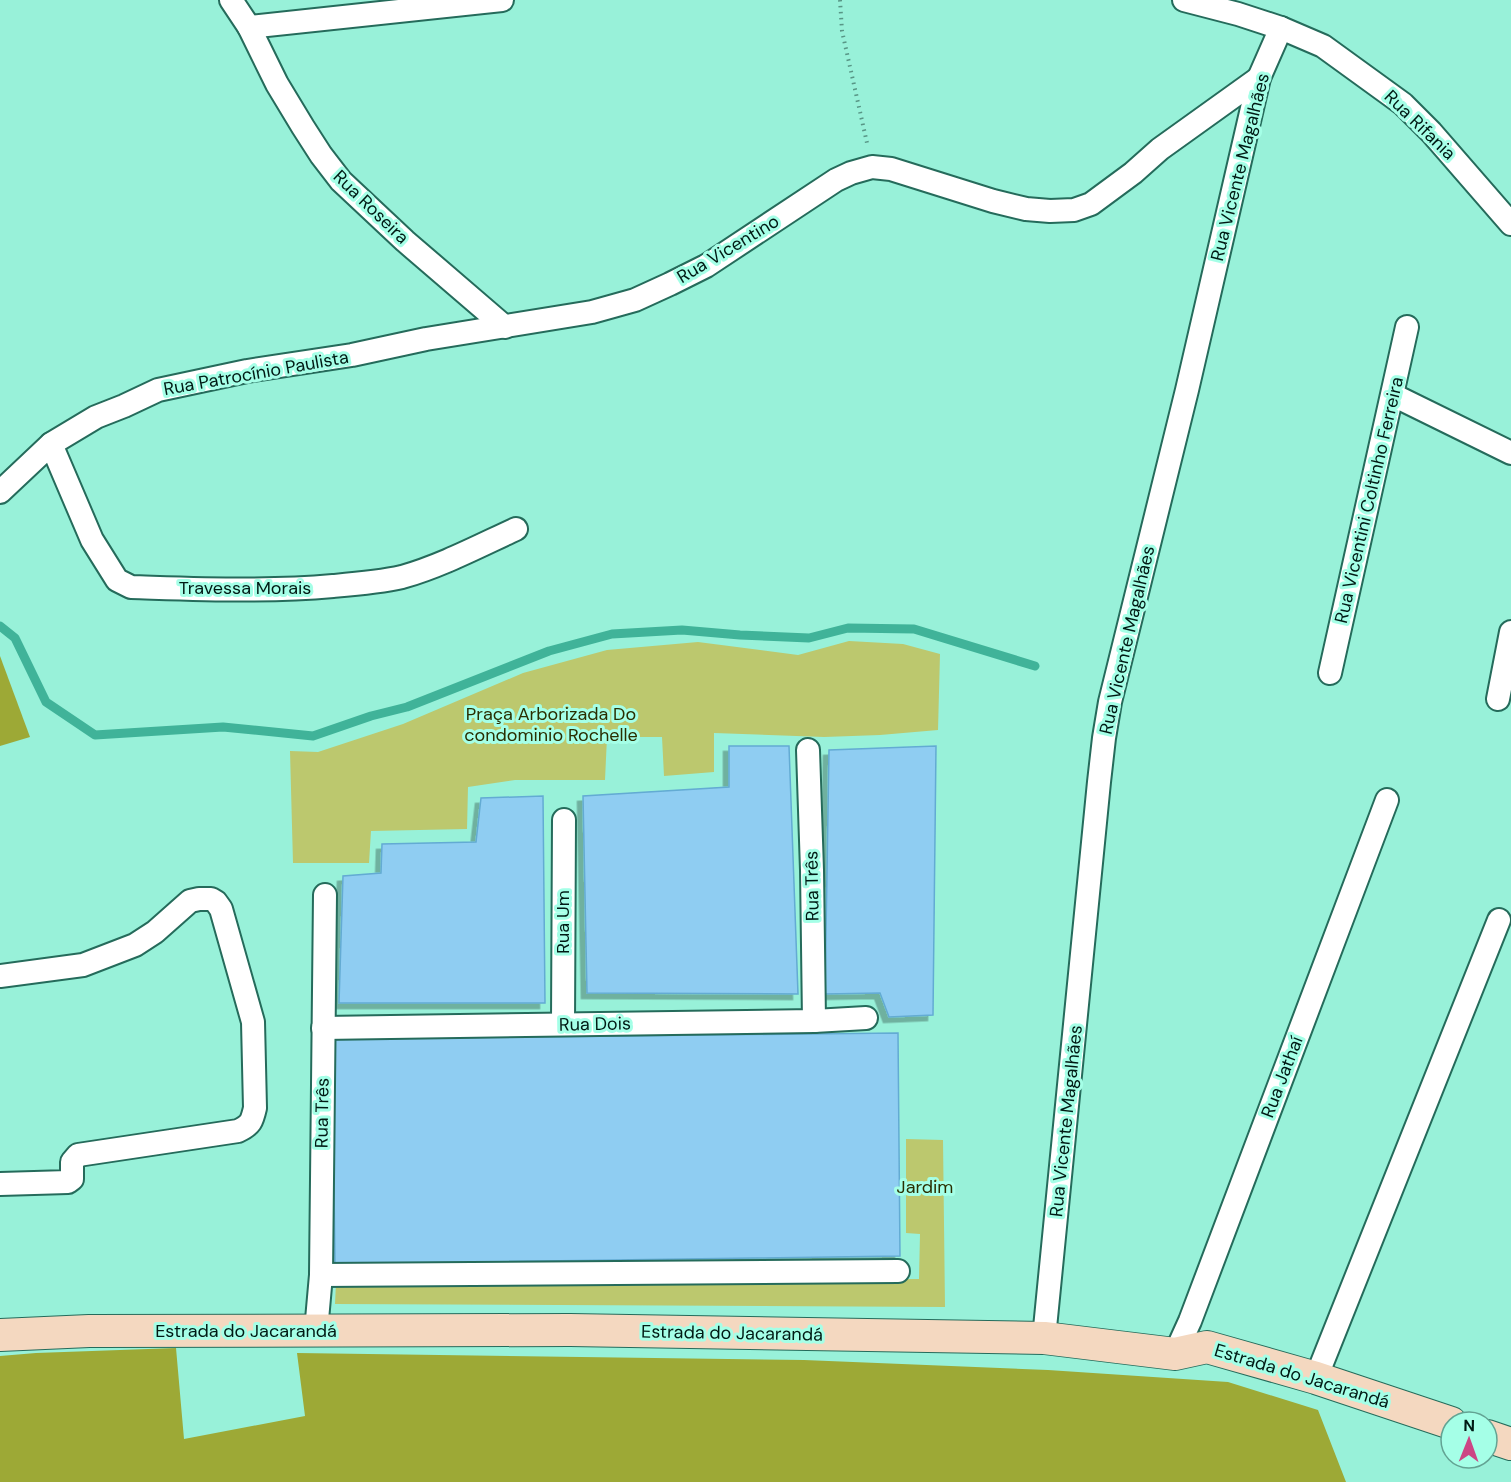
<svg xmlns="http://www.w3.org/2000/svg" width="1511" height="1482" font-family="'DM Sans',sans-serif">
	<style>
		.green { fill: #bcc86e }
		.forest { fill: #9da936 }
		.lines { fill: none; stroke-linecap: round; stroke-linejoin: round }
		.stream { stroke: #40b399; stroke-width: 9 }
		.building { fill: #8fcdf2; stroke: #63abd3; stroke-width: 1.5; filter: url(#shadow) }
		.street-casing { stroke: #256b5b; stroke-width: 26 }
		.secondary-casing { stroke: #256b5b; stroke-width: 34 }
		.path { stroke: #589686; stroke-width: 4; stroke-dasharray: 1.5 4.5; stroke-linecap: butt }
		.street { stroke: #fff; stroke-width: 22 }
		.secondary { stroke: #f4d8c0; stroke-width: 32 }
		.labels { text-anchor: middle; stroke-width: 6; stroke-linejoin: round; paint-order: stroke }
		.street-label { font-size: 18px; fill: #001a14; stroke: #a5ffe7 }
		.park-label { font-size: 18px; fill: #2a2e00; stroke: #a5ffe7 }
	</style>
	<defs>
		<filter id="shadow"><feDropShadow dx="-5.5" dy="5.5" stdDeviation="0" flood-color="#0004"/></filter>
	</defs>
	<rect width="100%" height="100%" fill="#98f1d9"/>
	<!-- green -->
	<g class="green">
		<path d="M849,641L903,644L940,654L938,730L880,735L824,737L714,733V772L664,776L662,737H607L605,780H515L468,787L467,829L371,831L369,863H293L290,751L318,752L403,724L523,673L607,650L698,642L798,655Z"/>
		<path d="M906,1139L943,1140L945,1307L335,1304L336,1283L919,1279L920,1234L906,1233Z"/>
	</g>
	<!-- forest -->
	<g class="forest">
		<path d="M0,656L30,737L0,746Z"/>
		<path d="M176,1348L184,1439L305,1416L297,1353L804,1360L1048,1370L1228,1382L1318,1410L1346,1482H0V1356L36,1353Z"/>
	</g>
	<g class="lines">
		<!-- stream -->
		<path class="stream" d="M0,626L15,638L46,702L95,735L223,727L313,736L371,716L407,707L549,651L612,634L682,630L740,635L809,638L848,628L914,629L1035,666"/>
	</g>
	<!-- building -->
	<g class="building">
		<path d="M729,746H789L798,994L587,993L583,796L729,787Z"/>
		<path d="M936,746L933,1015L889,1017L880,993L825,994L829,750Z"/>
		<path d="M543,796L545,1003H339L343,876L381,873L382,844L476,842L481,798Z"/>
		<path d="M898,1033L900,1256L335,1264L332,1039Z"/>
	</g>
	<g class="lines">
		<defs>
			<g id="street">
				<path d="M231,0L249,27L277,84L303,127L321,155L341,181L405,241L505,327"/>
				<path d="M1184,0L1238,14L1281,28L1323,46L1403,104L1431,132L1511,224"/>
				<path d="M249,27L502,0"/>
				<path d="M1393,395L1511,453"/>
				<path d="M51,444L92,540L117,580L131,587C199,589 266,592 333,586C356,584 380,582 402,577C441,566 479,546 516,529"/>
				<path d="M0,492L51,444L96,417L124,406L158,390L247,371L352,355L426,339L592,312L635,300L670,284L706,266L836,180L851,173L872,167L891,169L993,201L1026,209L1050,211L1074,210L1091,204L1133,173L1160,149L1259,78"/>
				<path d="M1330,673L1407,327"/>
				<path d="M1498,699L1511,632"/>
				<path d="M808,750L812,870L814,1021"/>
				<path d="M0,976L83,965L135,945L155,932L190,901L199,899H211L216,902L221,909L253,1022L255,1108C252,1121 251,1125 238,1131L78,1155L72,1162V1179L68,1182L0,1184"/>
				<path d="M563,1024L564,820"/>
				<path d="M323,1028L814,1021L866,1018"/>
				<path d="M321,1275L898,1271"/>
				<path d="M316,1331L321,1275L325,895"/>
				<path d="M1044,1338L1099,782L1104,738L1110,702L1187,390L1259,78L1281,28"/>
				<path d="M1175,1354L1190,1321L1387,800"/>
				<path d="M1316,1378L1499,920"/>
			</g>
			<g id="secondary">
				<path d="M0,1335L89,1331L570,1330L1044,1338L1175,1354L1207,1347L1316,1378L1451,1423"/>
				<path d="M1487,1436L1511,1444"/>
			</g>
		</defs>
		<!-- street casing -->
		<use href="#street" class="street-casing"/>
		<!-- secondary casing -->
		<use href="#secondary" class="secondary-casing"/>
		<!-- path -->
		<path class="path" d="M840,0L842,31L867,143"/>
		<!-- street -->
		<use href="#street" class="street"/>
		<!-- secondary -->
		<use href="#secondary" class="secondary"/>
	</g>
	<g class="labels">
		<!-- street labels -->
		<g class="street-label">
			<text transform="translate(1420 125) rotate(44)" y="6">Rua Rifania</text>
			<text transform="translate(1240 167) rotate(-76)" y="6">Rua Vicente Magalhães</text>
			<text transform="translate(371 207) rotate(44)" y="6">Rua Roseira</text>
			<text transform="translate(728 249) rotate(-31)" y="6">Rua Vicentino</text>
			<text transform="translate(256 373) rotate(-10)" y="6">Rua Patrocínio Paulista</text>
			<text transform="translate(1369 500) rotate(-77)" y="6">Rua Vicentini Coltinho Ferreira</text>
			<text x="245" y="594">Travessa Morais</text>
			<text transform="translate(1127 640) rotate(-77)" y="6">Rua Vicente Magalhães</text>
			<text transform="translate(812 886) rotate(-91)" y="6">Rua Três</text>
			<text transform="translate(563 922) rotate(-90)" y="6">Rua Um</text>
			<text transform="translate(595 1024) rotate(-1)" y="6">Rua Dois</text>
			<text transform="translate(1282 1077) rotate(-69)" y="6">Rua Jathaí</text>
			<text transform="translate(322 1113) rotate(-89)" y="6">Rua Três</text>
			<text transform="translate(1066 1121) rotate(-84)" y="6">Rua Vicente Magalhães</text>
			<text x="246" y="1337">Estrada do Jacarandá</text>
			<text transform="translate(732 1333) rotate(1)" y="6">Estrada do Jacarandá</text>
			<text transform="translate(1302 1376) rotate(17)" y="6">Estrada do Jacarandá</text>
		</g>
		<!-- park labels -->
		<g class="park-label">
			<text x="551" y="720">Praça Arborizada Do<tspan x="551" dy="21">condominio Rochelle</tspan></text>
			<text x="925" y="1193">Jardim</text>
		</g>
	</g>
	<!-- north arrow -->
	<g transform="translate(1469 1440) rotate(1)"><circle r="28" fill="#a5ffe7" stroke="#63a393" stroke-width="1.5"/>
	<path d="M0-4.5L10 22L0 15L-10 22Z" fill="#cc4584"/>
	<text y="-9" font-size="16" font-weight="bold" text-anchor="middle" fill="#001a14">N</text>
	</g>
</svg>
